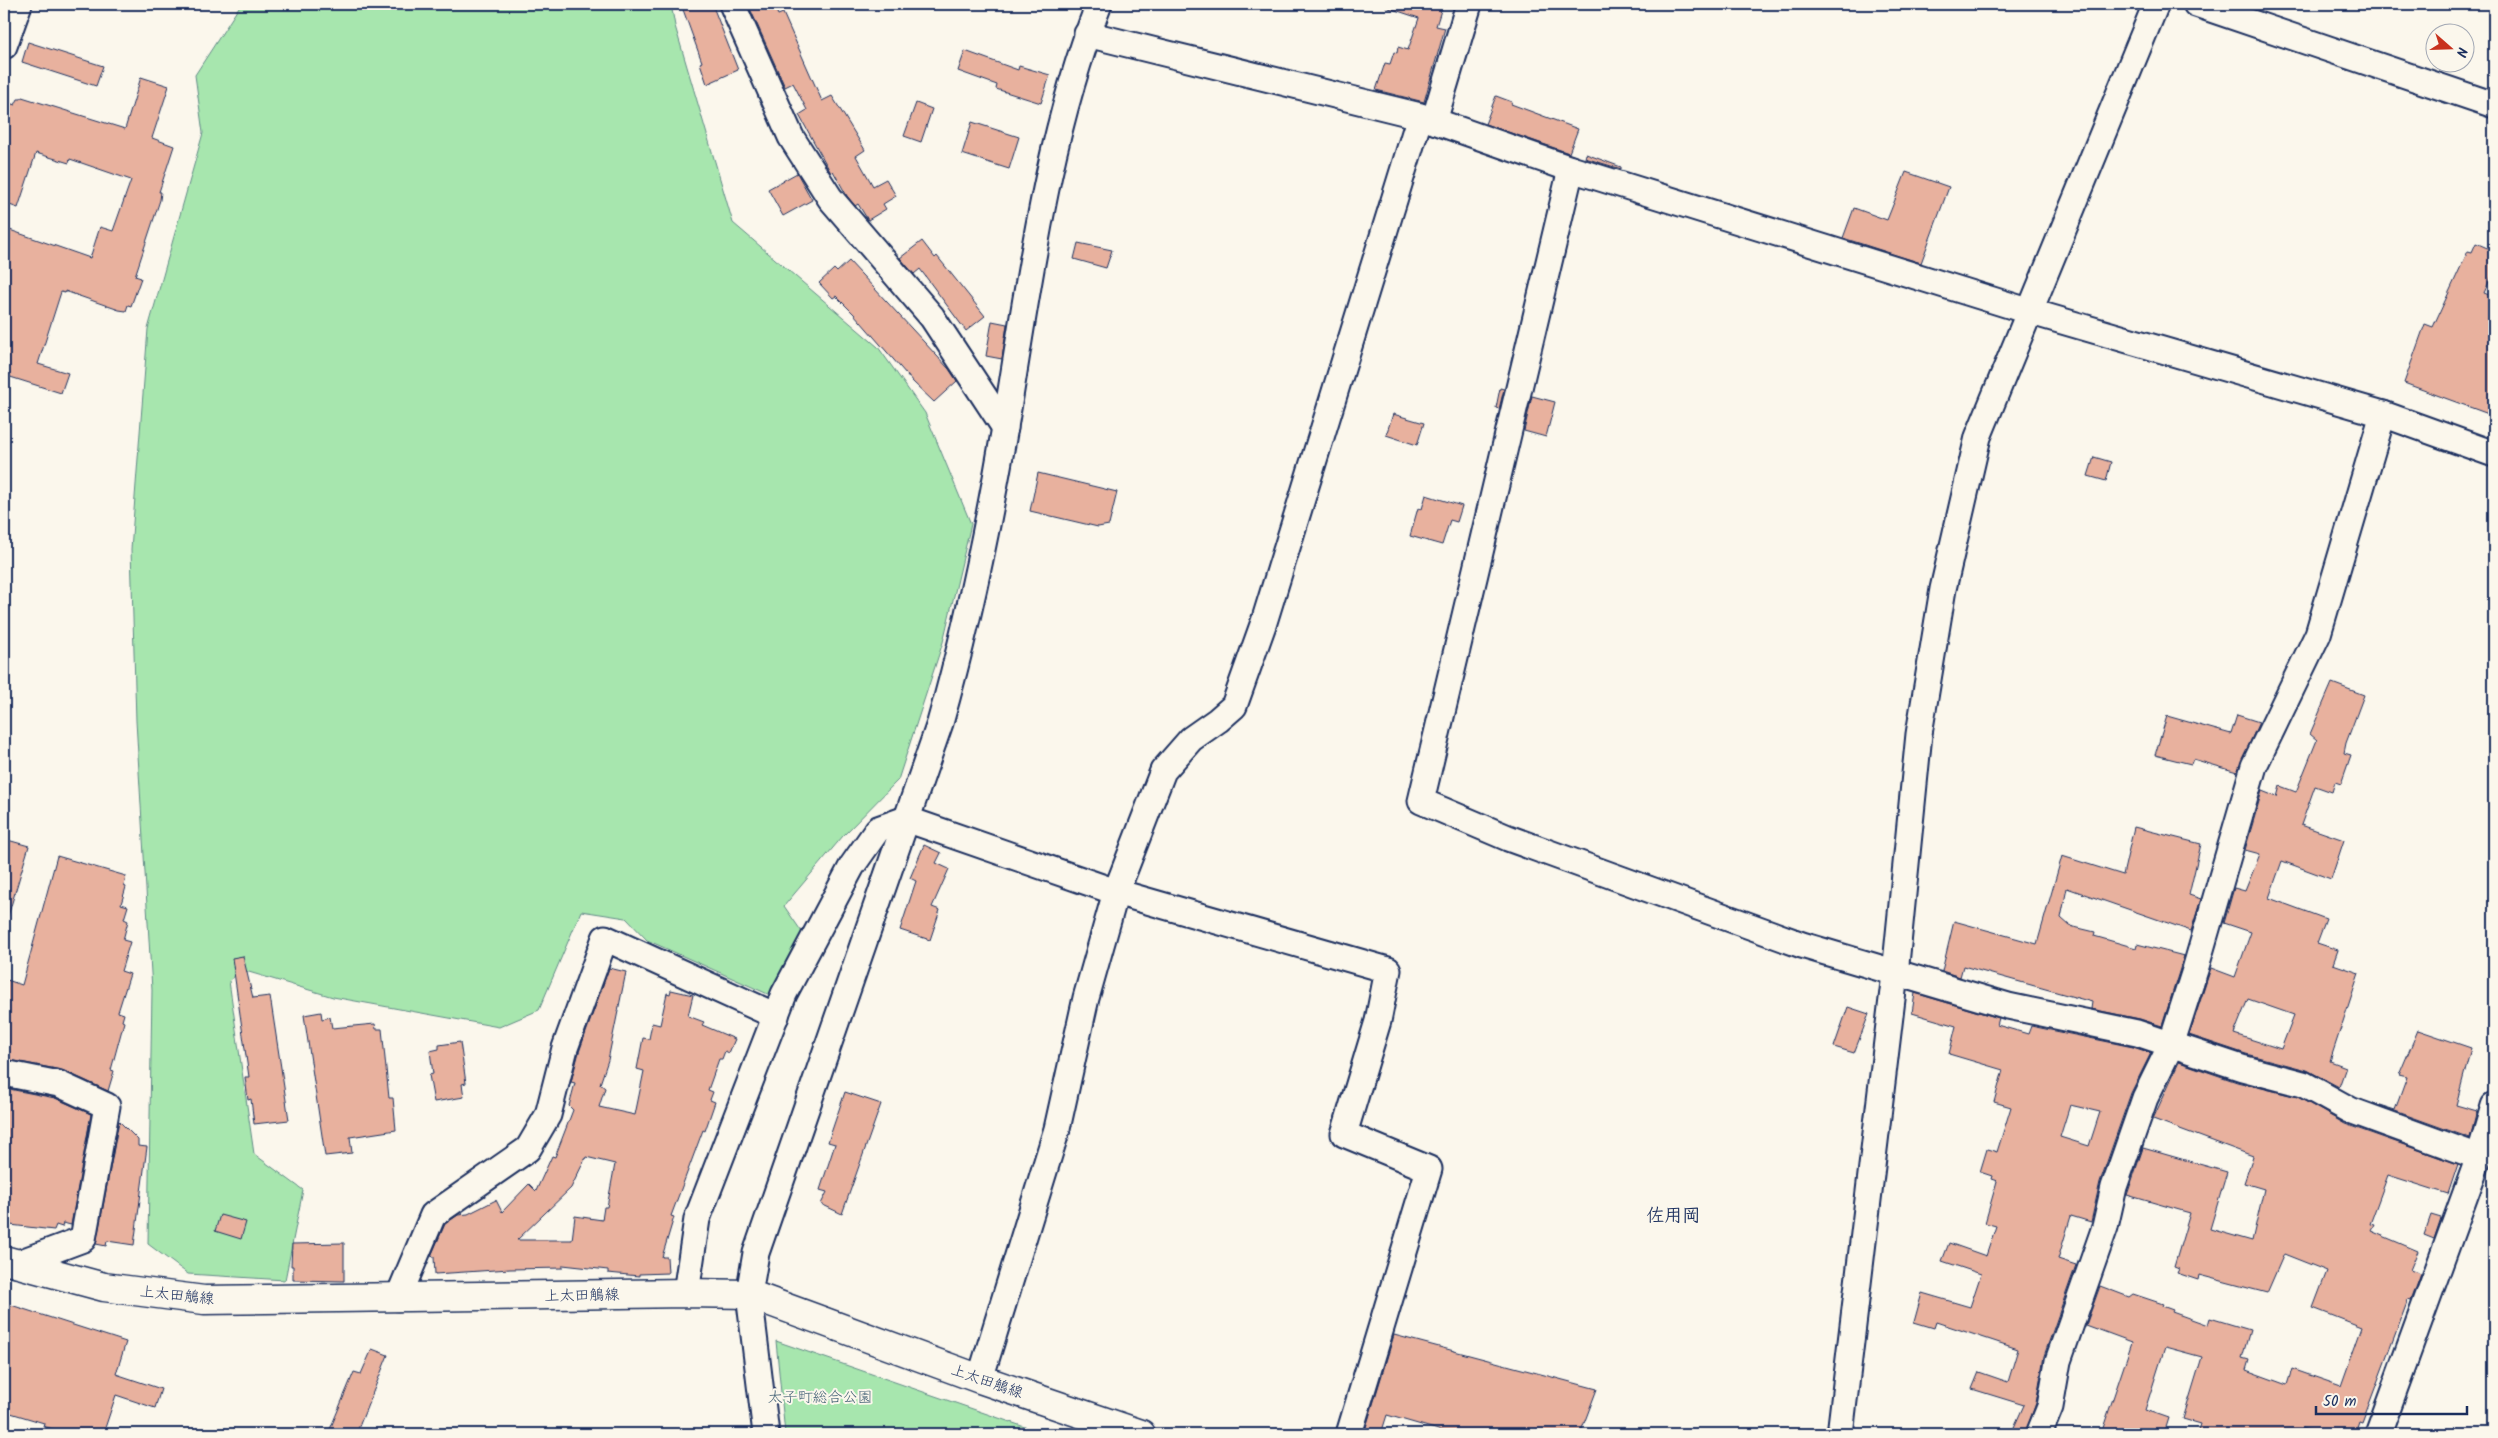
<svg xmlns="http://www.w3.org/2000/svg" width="2498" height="1438" font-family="Kalam,'Klee One',sans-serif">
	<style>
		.green { fill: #a7e6ae; stroke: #618a86 }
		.building { fill: #e8b19e; stroke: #1b2f5e; fill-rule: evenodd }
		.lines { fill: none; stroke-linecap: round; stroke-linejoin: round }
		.minor-casing { stroke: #1b2f5e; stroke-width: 29 }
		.major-casing { stroke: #1b2f5e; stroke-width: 31 }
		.minor { stroke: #fbf7ec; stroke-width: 25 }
		.major { stroke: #fbf7ec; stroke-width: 28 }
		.labels { text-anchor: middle; stroke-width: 4; stroke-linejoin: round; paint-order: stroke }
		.street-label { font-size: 15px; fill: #1b2f5e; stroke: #fbf7ec }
		.park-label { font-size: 15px; fill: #3e5d72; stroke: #fbf7ec }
		.quarter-label { font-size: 18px; font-weight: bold; fill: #1b2f5e; stroke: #fbf7ec }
	</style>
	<rect width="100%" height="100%" fill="#fbf7ec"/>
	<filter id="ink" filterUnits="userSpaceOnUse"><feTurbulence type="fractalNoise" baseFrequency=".02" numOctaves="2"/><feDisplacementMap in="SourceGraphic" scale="10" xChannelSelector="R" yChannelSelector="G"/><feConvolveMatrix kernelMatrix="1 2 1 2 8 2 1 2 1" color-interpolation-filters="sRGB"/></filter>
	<g filter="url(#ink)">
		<!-- green -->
		<g class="green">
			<path d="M241,4H671L675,26L733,223L878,347L925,413L971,524L943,642L898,780L843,836L784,906L804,935L770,995L647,940L626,918L581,911L539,1010L499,1027L333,997L242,970L229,981L254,1154L303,1190L285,1280L188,1274L148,1244L152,990L136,721L131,549L148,329L203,133L195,75Z"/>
			<path d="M776,1341L1045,1434H785Z"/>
		</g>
		<!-- building -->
		<g class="building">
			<path d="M681,4H712L738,70L707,84L700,63L702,62Z"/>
			<path d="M748,4H773L778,15L783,13L822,101L832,96L865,150L856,156L873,186L886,179L896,196L883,204L886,209L868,220L858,204L855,206L847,196L833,171L831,173L799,115L807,110L793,83L785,87Z"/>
			<path d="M1386,4H1443L1436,26L1445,28L1424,102L1376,90L1385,63L1390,64L1394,52L1397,53L1398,47L1408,50L1419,18L1386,7Z"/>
			<path d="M28,42L103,66L96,86L22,62Z"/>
			<path d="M965,51L1018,70L1019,66L1050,75L1041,103L996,89L997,85L958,71Z"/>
			<path d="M141,77L169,86L152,138L174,146L159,192H161L160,200L135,276L141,278L131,306L128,305L126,311L119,310L65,291V293L61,292L38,364L68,373L61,393L4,375V228L90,258L100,227L113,231L131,180L70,159L69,163L36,153L18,208L4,203V121L9,103L15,105L18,99H21L22,97L125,129Z"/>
			<path d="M1496,96L1512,102L1511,104L1578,129L1569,153L1485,124Z"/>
			<path d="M916,103L932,109L921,142L904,136Z"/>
			<path d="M972,122L1019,137L1009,169L962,154Z"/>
			<path d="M1586,154L1621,167V169L1585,158Z"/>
			<path d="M1906,172L1949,187L1921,263L1843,238L1854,208L1887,220Z"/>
			<path d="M797,173L812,200L783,216L768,189Z"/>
			<path d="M922,241L935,258L937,256L985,316L966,331L920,269L914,274L900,258Z"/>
			<path d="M1078,243L1112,250L1106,268L1074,259Z"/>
			<path d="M2476,243L2494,251V271L2484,293L2494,297V416L2404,383L2425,324L2433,327L2468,251L2472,252Z"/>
			<path d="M849,261L949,369L957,381L934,402L913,382L854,314L836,296L833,298L819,283L834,269L837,272Z"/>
			<path d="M992,321L1007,324L1002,359L986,356Z"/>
			<path d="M1500,388L1504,389L1499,409L1496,408Z"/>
			<path d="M1532,396L1555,402L1546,437L1524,431Z"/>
			<path d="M1393,414L1424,423L1417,445L1386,435Z"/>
			<path d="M2094,457L2111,462L2106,481L2088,476Z"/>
			<path d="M1038,473L1117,492L1109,525L1098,527L1030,511Z"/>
			<path d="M1426,495L1462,506L1457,522L1450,520L1442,545L1410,536L1418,508L1422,509Z"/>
			<path d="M2332,683L2364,695L2346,743L2344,753L2351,755L2341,784L2335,782L2332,792L2315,786L2301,825L2344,840L2331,879L2282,861L2269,898L2326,919L2317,943L2338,950L2333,964L2359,973L2330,1061L2346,1067L2339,1087L2307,1070L2246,1054L2189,1035L2211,968L2235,977L2251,932L2224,923L2234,888L2245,891L2260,854L2245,850L2262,791L2277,797L2280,786L2296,792L2317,740L2310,734ZM2248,999L2294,1015L2281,1049L2234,1034Z"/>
			<path d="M2237,715L2259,722L2237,772L2193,759L2191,764L2155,755L2167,716L2231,734Z"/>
			<path d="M2134,827L2201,844L2189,895L2201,899L2191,931L2067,888L2061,918L2070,926L2095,932L2094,936L2136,948L2137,944L2184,956L2162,1026L2140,1019L2091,1009L2092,1002L1963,966L1960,977L1942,971L1954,921L2037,944L2062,856L2123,875Z"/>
			<path d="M4,839L29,846L8,916L4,915Z"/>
			<path d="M924,845L941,853L936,863L949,869L932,907L940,910L930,940L900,930L916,881L910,878Z"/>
			<path d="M57,856L126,876L124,886L126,887L121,904L128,906L124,919L128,921L123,940L130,942L121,971L130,974L118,1012L124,1014L122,1021L124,1022L111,1070L114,1071L108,1091L62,1070L4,1059V979L22,985Z"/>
			<path d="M243,956L253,998L270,996L289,1120L254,1124L251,1099L248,1100L245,1077H249L232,958Z"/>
			<path d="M609,968L626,972L608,1060L600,1084L605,1088L599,1107L635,1115L644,1071L637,1069L643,1038L649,1039L652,1023L660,1025L667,993L670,994L671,990L693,995L688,1016L704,1022L702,1025L735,1039L729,1053L725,1051L722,1059H719L708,1090L713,1092L710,1100L715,1102L705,1131L703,1130L671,1216L674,1217L662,1257H667L668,1273L639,1274V1276L608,1273V1270L563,1265V1268L510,1269L435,1274L434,1257L431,1256L445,1224L458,1215L468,1214L496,1200L502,1212L529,1184L536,1191L552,1156L555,1157L573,1110L569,1106L575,1083L571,1082L579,1052ZM586,1157L615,1164L607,1207H604L602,1220L575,1216L572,1240H517L571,1188Z"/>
			<path d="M1915,993L1999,1018L1997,1025L2028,1034L2031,1026L2133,1047L2151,1053L2131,1093L2100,1182L2091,1222L2071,1216L2058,1259L2076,1265L2044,1356L2036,1403L2025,1434H2011L2024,1405L1972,1389L1979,1372L2008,1382L2018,1349L1936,1322L1934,1328L1914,1322L1922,1293L1970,1307L1981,1274L1942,1261L1949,1243L1986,1256L1996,1226L1985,1223L1997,1181L1991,1179L1992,1176L1980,1172L1987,1149L1997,1152L2011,1107L1994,1102L2003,1070L1949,1054L1956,1026L1912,1013ZM2070,1105L2100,1112L2089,1146L2060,1137Z"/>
			<path d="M1848,1007L1869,1014L1854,1053L1834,1047Z"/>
			<path d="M321,1012L322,1019L330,1017L332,1028L375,1024L376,1029H382L389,1098H393L396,1130L350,1137L352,1153L325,1156L324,1149L304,1015Z"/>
			<path d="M2418,1030L2471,1048L2456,1105L2477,1111L2470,1138L2373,1103L2395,1110L2407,1077L2399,1075Z"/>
			<path d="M460,1042L466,1083L462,1084L464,1097L434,1102L429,1075L433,1074L430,1051L439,1049V1045Z"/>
			<path d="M2179,1062L2237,1082L2298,1097L2345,1124L2458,1164L2448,1194L2388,1175L2370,1224L2374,1225L2371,1231L2418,1251L2410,1270L2421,1274L2411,1301L2408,1300L2362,1423L2359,1422L2355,1434H2319L2302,1428L2300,1434H2197L2200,1424L2183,1419L2202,1357L2165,1347L2145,1410L2168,1418L2163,1434H2101L2132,1342L2086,1325L2100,1286L2129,1297L2133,1294L2163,1304L2162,1306L2173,1310L2172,1312L2208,1325L2210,1318L2250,1330L2242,1358L2249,1360L2246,1370L2287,1385L2292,1369L2341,1386L2362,1327L2313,1308L2327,1271L2284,1254L2267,1293L2199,1275L2198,1280L2177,1273L2179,1269L2174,1267L2190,1213L2127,1195L2143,1148L2227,1172L2210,1229L2252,1241L2264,1189L2244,1183L2253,1156L2153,1119Z"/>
			<path d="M4,1088L55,1098L91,1114L71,1225L63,1223L62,1227L56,1225L54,1230L10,1225L11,1222L4,1220Z"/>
			<path d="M845,1092L881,1104L842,1214L821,1204L827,1192L820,1190L835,1144L828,1142Z"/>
			<path d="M119,1121L138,1140V1146L147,1147L134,1245L107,1241L106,1246L96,1244Z"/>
			<path d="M220,1215L246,1222L241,1239L215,1231Z"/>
			<path d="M2431,1215L2441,1218L2434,1239L2424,1235Z"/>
			<path d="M344,1243V1281L293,1280V1266H291L292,1244Z"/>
			<path d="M11,1305L126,1342L116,1374L161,1389L155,1408L116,1395L103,1434H69L43,1426L44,1423L4,1411V1331Z"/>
			<path d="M1394,1335L1597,1389L1580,1434H1441L1442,1431L1387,1415L1381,1434H1364Z"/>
			<path d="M372,1349L388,1355L356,1434H328L354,1372L361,1374Z"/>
		</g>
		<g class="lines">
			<defs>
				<g id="minor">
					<path d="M732,4L791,137L830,198L932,317L1005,428"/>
					<path d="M2196,4L2494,105"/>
					<path d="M1087,34L1420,116L1571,169L2028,311L2383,414L2494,454"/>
					<path d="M4,46L19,4"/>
					<path d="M1434,121L1469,4"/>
					<path d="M1571,169L1421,801L1508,838L1802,945L2008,1006L2137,1033L2242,1068L2303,1084L2350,1110L2479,1157"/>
					<path d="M4,1073L59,1084L107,1106L83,1239L16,1264"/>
					<path d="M686,1293L697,1219L784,994L852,866L878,829L906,819L1116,892L1388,970L1378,1021L1344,1134L1429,1169L1349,1434"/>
					<path d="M398,1298L433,1215L528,1149L548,1115L565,1048L605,938L776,1016"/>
					<path d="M980,1379L1057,1129L1086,998L1116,892L1163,771L1191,739L1218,720L1234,706L1264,622L1420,116"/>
					<path d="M766,1434L749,1294L756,1253L940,723C968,625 988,527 1005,427C1029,285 1046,139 1099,4"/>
					<path d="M1840,1434L1895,974L1919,734L1943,589L1978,437L2156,4"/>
					<path d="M2039,1434L2050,1407L2058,1361L2105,1227L2114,1187L2145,1098L2171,1045L2195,970L2254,766L2318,634L2383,414"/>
					<path d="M2378,1434L2479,1157L2494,1106"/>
				</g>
				<path id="major" d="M4,1260L104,1287L204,1300L686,1293L749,1294L980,1379L1141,1434"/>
			</defs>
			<!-- minor casing -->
			<use href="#minor" class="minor-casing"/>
			<!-- major casing -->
			<use href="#major" class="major-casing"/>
			<!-- minor -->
			<use href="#minor" class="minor"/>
			<!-- major -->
			<use href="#major" class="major"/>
		</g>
	</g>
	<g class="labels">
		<!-- street labels -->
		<g class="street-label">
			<text transform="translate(177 1295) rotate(6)" y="5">上太田鵤線</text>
			<text transform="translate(582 1295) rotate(-1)" y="5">上太田鵤線</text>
			<text transform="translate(987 1381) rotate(19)" y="5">上太田鵤線</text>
		</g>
		<!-- park labels -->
		<g class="park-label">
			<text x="820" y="1402">太子町総合公園</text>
		</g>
		<!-- quarter labels -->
		<g class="quarter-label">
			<text x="1673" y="1221">佐用岡</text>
		</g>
	</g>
	<!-- margin -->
	<rect width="2498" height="1438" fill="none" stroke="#fbf7ec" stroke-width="20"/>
	<rect x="10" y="10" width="2478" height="1418" fill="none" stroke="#1b2f5e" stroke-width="2" filter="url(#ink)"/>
	<!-- north arrow -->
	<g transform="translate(2450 48) rotate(110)"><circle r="24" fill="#fbf7ec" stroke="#a1a7b3"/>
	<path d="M0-4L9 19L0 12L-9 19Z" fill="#c8321e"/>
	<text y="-8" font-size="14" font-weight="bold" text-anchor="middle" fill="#1b2f5e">N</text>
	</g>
	<!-- scale -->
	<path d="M2316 1406v8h151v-8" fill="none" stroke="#1b2f5e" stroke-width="2.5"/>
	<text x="2323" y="1406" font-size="15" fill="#1b2f5e" stroke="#fbf7ec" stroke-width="4" paint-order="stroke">50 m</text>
</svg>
